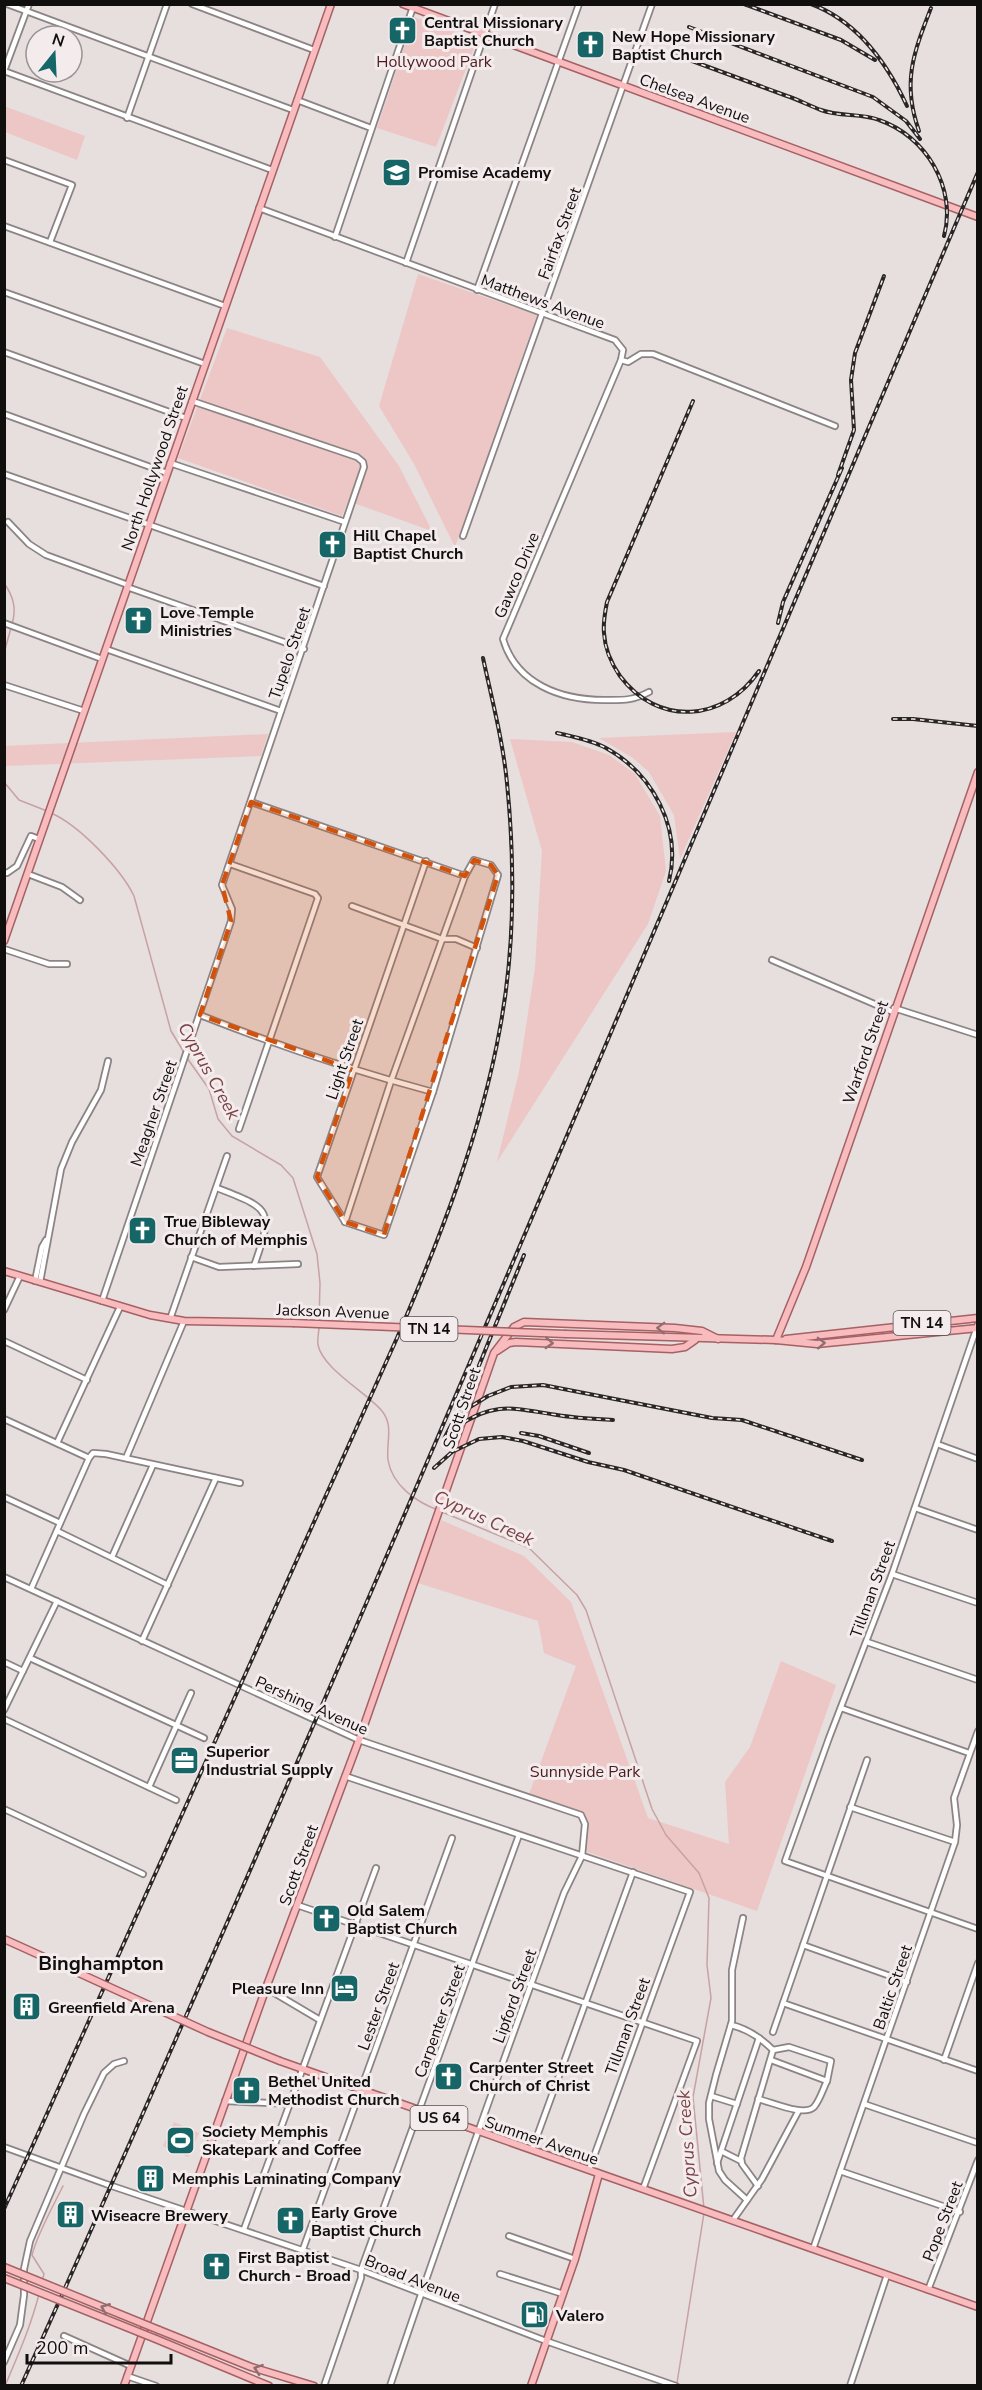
<svg xmlns="http://www.w3.org/2000/svg" width="982" height="2390" font-family="'Nunito Sans',sans-serif">
	<style>
		.green { fill: #edc6c6 }
		.lines { fill: none; stroke-linecap: round; stroke-linejoin: round }
		.stream { stroke: #c8a2a3; stroke-width: 1.5 }
		.minor-casing { stroke: #8c8484; stroke-width: 8 }
		.major-casing { stroke: #a56164; stroke-width: 9 }
		.minor { stroke: #fff; stroke-width: 4.5 }
		.major { stroke: #f8bbbe; stroke-width: 6 }
		.rail-casing { stroke: #2a2626; stroke-width: 4 }
		.rail { stroke: #f4ecec; stroke-width: 1.5; stroke-dasharray: 4.5; stroke-linecap: butt }
		.major-bridge-casing { stroke: #a56164; stroke-width: 9; stroke-linecap: butt }
		.major-bridge { stroke: #f8bbbe; stroke-width: 6 }
		.oneway { stroke: #906d6f }
		.marked { fill: #d2520c; fill-opacity: 0.2; stroke: #d2520c; stroke-width: 4.5; stroke-dasharray: 12 8; stroke-linejoin: round }
		.labels { text-anchor: middle; stroke-width: 6; stroke-linejoin: round; paint-order: stroke }
		.shield { fill: #f4ecec; stroke: #555151; stroke-width: 1.5 }
		.shield-label { font-size: 15px; font-weight: bold; fill: #110e0e }
		.poi-label { font-size: 16px; font-weight: bold; fill: #110e0e; stroke: #f4ecec; text-anchor: start }
		.park-label { font-size: 16px; fill: #4c1b20; stroke: #f4ecec }
		.street-label { font-size: 16px; fill: #110e0e; stroke: #f4ecec }
		.water-label { font-size: 18px; font-style: italic; fill: #7a4346; stroke: #f4ecec }
		.quarter-label { font-size: 20px; font-weight: bold; fill: #110e0e; stroke: #f4ecec }
	</style>
	<rect width="100%" height="100%" fill="#e7dede"/>
	<!-- green -->
	<g class="green">
		<path d="M414,17L477,40L436,147L377,128Z"/>
		<path d="M4,106L85,136L77,160L5,132Z"/>
		<path d="M418,274L537,315L455,547L414,464L379,406Z"/>
		<path d="M227,328L320,357L399,466L432,531L348,501L342,516L178,458Z"/>
		<path d="M736,732L680,859L674,815L649,772L633,758L599,738Z"/>
		<path d="M268,734L261,756L5,766L4,746Z"/>
		<path d="M510,739L572,742L609,755L635,774L660,816L666,871L648,924L497,1162L519,1072L535,968L542,851Z"/>
		<path d="M441,1520L524,1556L571,1602L648,1818L729,1844L725,1782L750,1747L781,1661L836,1685L757,1911L582,1850L585,1824L581,1815L528,1797L576,1666L544,1653L538,1621L418,1583Z"/>
		<path d="M174,2122L199,2133L188,2157L163,2146Z"/>
	</g>
	<g class="lines">
		<!-- stream -->
		<g class="stream">
			<path d="M4,583C13,596 17,608 12,624"/>
			<path d="M4,653L11,628"/>
			<path d="M4,782L19,800L47,811"/>
			<path d="M51,813C79,825 121,869 134,896L171,1031L185,1054"/>
			<path d="M187,1058L209,1089L218,1119L232,1136L281,1165L293,1178L317,1254L320,1283L319,1322"/>
			<path d="M319,1327C319,1332 317,1339 318,1345C323,1369 366,1392 382,1411C394,1426 386,1442 388,1460C392,1485 416,1502 438,1510"/>
			<path d="M442,1512L529,1548L577,1595L586,1610L652,1809L666,1835L699,1873L709,1898L707,1965L711,1998L693,2097L704,2209"/>
			<path d="M42,2281L44,2274L32,2255C37,2235 53,2206 63,2186"/>
			<path d="M677,2383L704,2213"/>
			<path d="M5,2386C18,2355 31,2326 39,2294"/>
		</g>
		<defs>
			<g id="minor">
				<path d="M7,4L293,110"/>
				<path d="M192,4L314,50"/>
				<path d="M4,71L272,170"/>
				<path d="M4,71L29,4"/>
				<path d="M297,100L371,128"/>
				<path d="M127,118L167,4"/>
				<path d="M4,160L72,185L50,242"/>
				<path d="M259,208L615,340L623,350L621,360L628,362L641,354H653L835,426"/>
				<path d="M4,226L225,306"/>
				<path d="M335,237L414,4"/>
				<path d="M406,263L495,4"/>
				<path d="M477,290L579,4"/>
				<path d="M4,292L205,364"/>
				<path d="M4,352L186,418"/>
				<path d="M621,360L503,639C516,684 561,700 604,700C623,700 632,701 649,692"/>
				<path d="M4,414L167,473"/>
				<path d="M170,463L345,522"/>
				<path d="M4,474L324,586"/>
				<path d="M8,522L29,544L46,555L128,585"/>
				<path d="M463,536L652,4"/>
				<path d="M127,587L304,649"/>
				<path d="M4,623L102,659"/>
				<path d="M106,649L281,711"/>
				<path d="M4,685L84,711"/>
				<path d="M251,802L465,876L474,860L491,865L498,875L433,1092L384,1235L345,1222L317,1177L426,861"/>
				<path d="M230,864L315,894L318,898L239,1129"/>
				<path d="M4,872L7,873L17,866L31,836L39,839"/>
				<path d="M28,874L62,887L80,900"/>
				<path d="M352,906L442,939H456L477,948"/>
				<path d="M4,949L49,964H67"/>
				<path d="M772,960L893,1012"/>
				<path d="M894,1008L978,1035"/>
				<path d="M200,1015C276,1045 354,1071 433,1092"/>
				<path d="M217,1188C271,1209 274,1209 254,1266"/>
				<path d="M345,1222L391,1081L465,876"/>
				<path d="M191,1257L219,1267L298,1264"/>
				<path d="M35,1281L42,1247L46,1240"/>
				<path d="M40,1282L61,1169L72,1142L101,1090L108,1061"/>
				<path d="M102,1301L231,921L232,909L222,885L364,467L363,462L357,457L192,401"/>
				<path d="M4,1310L20,1276"/>
				<path d="M170,1319L227,1156"/>
				<path d="M978,1324L892,1574L829,1738L785,1861L978,1929"/>
				<path d="M4,1341L87,1380"/>
				<path d="M4,1419L89,1458L93,1453L106,1454L240,1483"/>
				<path d="M57,1443L120,1307"/>
				<path d="M937,1444L978,1459"/>
				<path d="M126,1458L184,1321"/>
				<path d="M4,1497L60,1523"/>
				<path d="M915,1508L978,1530"/>
				<path d="M57,1531L168,1585"/>
				<path d="M112,1557L153,1465"/>
				<path d="M892,1574L978,1603"/>
				<path d="M4,1577L359,1740L581,1815L585,1824L582,1856L564,1893C505,2057 445,2220 390,2386"/>
				<path d="M31,1589L89,1458"/>
				<path d="M142,1641L216,1478"/>
				<path d="M867,1642L978,1680"/>
				<path d="M30,1658L204,1738"/>
				<path d="M4,1662L23,1671"/>
				<path d="M841,1708L969,1753"/>
				<path d="M4,1710L57,1601"/>
				<path d="M4,1719L176,1800"/>
				<path d="M345,1776L690,1892L589,2170"/>
				<path d="M149,1787L191,1693"/>
				<path d="M850,1807L955,1842"/>
				<path d="M4,1809L143,1874"/>
				<path d="M297,1905L697,2041L643,2189"/>
				<path d="M743,1918L732,1970V2021L716,2075L709,2103V2119L719,2171L725,2180L747,2200"/>
				<path d="M803,1945L907,1982"/>
				<path d="M266,1988L320,2020"/>
				<path d="M783,2003L978,2071"/>
				<path d="M731,2025C748,2029 761,2038 773,2050"/>
				<path d="M773,2032L867,1760"/>
				<path d="M773,2050L789,2047L831,2061L827,2081"/>
				<path d="M944,2060L978,1963"/>
				<path d="M711,2096L737,2104"/>
				<path d="M758,2099C772,2102 804,2117 814,2107C820,2100 823,2089 827,2081L771,2060"/>
				<path d="M225,2101L290,2104"/>
				<path d="M864,2104L978,2143"/>
				<path d="M4,2147L106,2184L361,2270L546,2341L676,2386"/>
				<path d="M532,2150L633,1872"/>
				<path d="M721,2151L741,2161"/>
				<path d="M717,2163L759,2038"/>
				<path d="M840,2171L960,2212"/>
				<path d="M758,2186L742,2164L741,2158L773,2050"/>
				<path d="M733,2220L762,2179L798,2112"/>
				<path d="M244,2229L376,1868"/>
				<path d="M509,2236L575,2259"/>
				<path d="M303,2249L452,1838"/>
				<path d="M813,2249L955,1842L957,1825L954,1798L978,1731"/>
				<path d="M500,2274L563,2294"/>
				<path d="M928,2290L978,2160"/>
				<path d="M64,2336L131,2366"/>
				<path d="M4,2362L20,2325L24,2295V2269L30,2241L84,2114L104,2073L114,2064L124,2061"/>
				<path d="M127,2376L156,2386"/>
				<path d="M324,2386L361,2278V2270L519,1835"/>
				<path d="M850,2386L887,2275"/>
			</g>
			<g id="major">
				<path d="M403,4L978,217"/>
				<path d="M4,941L331,4"/>
				<path d="M4,1271L150,1315L184,1321L293,1323"/>
				<path d="M566,1334L776,1340L817,1344L978,1328"/>
				<path d="M786,1339L978,1318"/>
				<path d="M776,1340L806,1267L978,772"/>
				<path d="M497,1351L509,1343L516,1342L672,1349L685,1347L695,1340"/>
				<path d="M4,1939L46,1958"/>
				<path d="M280,2061L978,2307"/>
				<path d="M159,2330L251,2367L314,2386"/>
				<path d="M156,2339L269,2386"/>
				<path d="M124,2386L266,1988L359,1740L494,1353L514,1327L524,1322L675,1328L702,1331L718,1339"/>
				<path d="M531,2386L575,2259L599,2174"/>
			</g>
		</defs>
		<!-- minor casing -->
		<use href="#minor" class="minor-casing"/>
		<!-- major casing -->
		<use href="#major" class="major-casing"/>
		<!-- minor -->
		<use href="#minor" class="minor"/>
		<!-- major -->
		<use href="#major" class="major"/>
		<defs>
			<g id="rail">
				<path d="M744,4L841,40L875,60"/>
				<path d="M811,4C857,21 887,63 907,106"/>
				<path d="M689,27L873,97L906,121L920,139"/>
				<path d="M676,55C713,69 750,82 787,96C799,100 810,106 821,110C840,117 861,113 879,120C926,136 957,188 944,236"/>
				<path d="M919,131C902,83 913,54 931,8"/>
				<path d="M693,401L607,602C605,612 603,623 604,633C605,650 611,663 620,676C658,727 724,722 759,671"/>
				<path d="M838,475L854,430L851,380L855,353L884,276"/>
				<path d="M778,623L783,602L842,468"/>
				<path d="M893,719H913L978,726"/>
				<path d="M557,733C574,737 591,740 606,748C653,774 682,828 669,881"/>
				<path d="M460,1417L470,1407L488,1396L511,1387L543,1385L712,1418L742,1420L862,1460"/>
				<path d="M457,1427C495,1400 516,1409 557,1415C575,1418 595,1419 613,1420"/>
				<path d="M521,1433L539,1436L589,1453"/>
				<path d="M444,1439L467,1395L524,1255"/>
				<path d="M434,1468L452,1452L479,1439L502,1437L523,1441L588,1462L624,1470L832,1541"/>
				<path d="M4,2209L397,1338C440,1238 481,1134 500,1028C515,948 515,864 507,783C503,741 492,700 483,658"/>
				<path d="M21,2386C352,1653 661,911 978,172"/>
			</g>
		</defs>
		<!-- rail casing -->
		<use href="#rail" class="rail-casing"/>
		<!-- rail -->
		<use href="#rail" class="rail"/>
		<defs>
			<g id="major-bridge">
				<path d="M293,1323L566,1334"/>
				<path d="M46,1958L208,2032L280,2061"/>
				<path d="M4,2267L159,2330"/>
				<path d="M4,2278L156,2339"/>
			</g>
		</defs>
		<!-- major-bridge casing -->
		<use href="#major-bridge" class="major-bridge-casing"/>
		<!-- major-bridge -->
		<use href="#major-bridge" class="major-bridge"/>
	</g>
	<!-- one-way arrows -->
	<defs><path id="oneway-chevron" d="M-2-3.5L2.5 0L-2 3.5" fill="none" stroke-width="1.6" stroke-linecap="round" stroke-linejoin="round" transform="scale(1.5)"/></defs>
	<g class="oneway">
		<use href="#oneway-chevron" transform="translate(661 1328) rotate(-178)"/>
		<use href="#oneway-chevron" transform="translate(549 1343) rotate(3)"/>
		<use href="#oneway-chevron" transform="translate(821 1343) rotate(-2)"/>
		<use href="#oneway-chevron" transform="translate(105 2308) rotate(-158)"/>
		<use href="#oneway-chevron" transform="translate(258 2369) rotate(-161)"/>
	</g>
	<!-- marked area -->
	<path class="marked" d="M251,802L465,876L474,860L491,865L498,875L384,1235L345,1222L317,1177L353,1070L200,1015L231,921L222,885Z"/>
	<!-- icons -->
	<defs>
		<symbol id="church-square" viewBox="-11 -11 22 22"><rect x="-9" y="-9" width="18" height="18" rx="4" fill="#176667" stroke="#f4ecec"/><path d="M-1.2-6h2.4v3.5h3.3v2.4h-3.3V6h-2.4V-.1h-3.3v-2.4h3.3Z" fill="#fff"/></symbol>
		<symbol id="school-square" viewBox="-11 -11 22 22"><rect x="-9" y="-9" width="18" height="18" rx="4" fill="#176667" stroke="#f4ecec"/><path d="M0-5L7-2L0 1L-7-2ZM-4 1L0 2.5L4 1V4Q0 6-4 4Z" fill="#fff"/></symbol>
		<symbol id="office-square" viewBox="-11 -11 22 22"><rect x="-9" y="-9" width="18" height="18" rx="4" fill="#176667" stroke="#f4ecec"/><path d="M-6-3h4V-5.5h4V-3h4V5H-6ZM-1-4.5V-3h2v-1.5ZM-6 0V1H6V0Z" fill="#fff"/></symbol>
		<symbol id="hotel-square" viewBox="-11 -11 22 22"><rect x="-9" y="-9" width="18" height="18" rx="4" fill="#176667" stroke="#f4ecec"/><path d="M-6-4.5h1.5V1H6V5H4.5V3h-9V5H-6ZM-4 0a1.8 1.8 0 1 1 3.6 0ZM.5 0V-2.5h3Q6-2.5 6 0Z" fill="#fff"/></symbol>
		<symbol id="building-square" viewBox="-11 -11 22 22"><rect x="-9" y="-9" width="18" height="18" rx="4" fill="#176667" stroke="#f4ecec"/><path d="M-4-6H4V6H1V3H-1V6H-4ZM-2.5-4.3h1.7v1.8h-1.7ZM.8-4.3h1.7v1.8H.8ZM-2.5-1h1.7V.8h-1.7ZM.8-1h1.7V.8H.8Z" fill="#fff"/></symbol>
		<symbol id="stadium-square" viewBox="-11 -11 22 22"><rect x="-9" y="-9" width="18" height="18" rx="4" fill="#176667" stroke="#f4ecec"/><path d="M0-5a6.5 5 0 1 0 0 10a6.5 5 0 1 0 0-10ZM-3.5-1.8h7v3.6h-7Z" fill="#fff"/></symbol>
		<symbol id="fuel-square" viewBox="-11 -11 22 22"><rect x="-9" y="-9" width="18" height="18" rx="4" fill="#176667" stroke="#f4ecec"/><path d="M-5.5-6h7V0h2V4h1.3V-2.5L3-4.5l.8-.8L6-3V5H2.5V1h-1V6h-7ZM-4.2-4.7v3.2H.2V-4.7Z" fill="#fff"/></symbol>
	</defs>
	<g fill-rule="evenodd">
		<use href="#church-square" x="386" y="14" width="33" height="33"/>
		<use href="#church-square" x="574" y="28" width="33" height="33"/>
		<use href="#school-square" x="380" y="156" width="33" height="33"/>
		<use href="#church-square" x="316" y="528" width="33" height="33"/>
		<use href="#church-square" x="122" y="604" width="33" height="33"/>
		<use href="#church-square" x="126" y="1214" width="33" height="33"/>
		<use href="#office-square" x="168" y="1744" width="33" height="33"/>
		<use href="#church-square" x="310" y="1902" width="33" height="33"/>
		<use href="#hotel-square" x="328" y="1972" width="33" height="33"/>
		<use href="#building-square" x="10" y="1990" width="33" height="33"/>
		<use href="#church-square" x="432" y="2060" width="33" height="33"/>
		<use href="#church-square" x="230" y="2074" width="33" height="33"/>
		<use href="#stadium-square" x="164" y="2124" width="33" height="33"/>
		<use href="#building-square" x="134" y="2162" width="33" height="33"/>
		<use href="#building-square" x="54" y="2198" width="33" height="33"/>
		<use href="#church-square" x="274" y="2204" width="33" height="33"/>
		<use href="#church-square" x="200" y="2250" width="33" height="33"/>
		<use href="#fuel-square" x="518" y="2298" width="33" height="33"/>
	</g>
	<g class="labels">
		<!-- shield labels -->
		<g class="shield">
			<rect x="893.5" y="1311" width="57" height="24" rx="4.5"/>
			<rect x="400.5" y="1317" width="57" height="24" rx="4.5"/>
			<rect x="410.5" y="2106" width="57" height="24" rx="4.5"/>
		</g>
		<g class="shield-label">
			<text x="922" y="1328">TN 14</text>
			<text x="429" y="1334">TN 14</text>
			<text x="439" y="2123">US 64</text>
		</g>
		<!-- poi labels -->
		<g class="poi-label">
			<text x="424" y="28">Central Missionary<tspan x="424" dy="18">Baptist Church</tspan></text>
			<text x="612" y="42">New Hope Missionary<tspan x="612" dy="18">Baptist Church</tspan></text>
			<text x="418" y="178">Promise Academy</text>
			<text x="353" y="541">Hill Chapel<tspan x="353" dy="18">Baptist Church</tspan></text>
			<text x="160" y="618">Love Temple<tspan x="160" dy="18">Ministries</tspan></text>
			<text x="164" y="1227">True Bibleway<tspan x="164" dy="18">Church of Memphis</tspan></text>
			<text x="206" y="1757">Superior<tspan x="206" dy="18">Industrial Supply</tspan></text>
			<text x="347" y="1916">Old Salem<tspan x="347" dy="18">Baptist Church</tspan></text>
			<text x="324" y="1994" text-anchor="end">Pleasure Inn</text>
			<text x="48" y="2013">Greenfield Arena</text>
			<text x="469" y="2073">Carpenter Street<tspan x="469" dy="18">Church of Christ</tspan></text>
			<text x="268" y="2087">Bethel United<tspan x="268" dy="18">Methodist Church</tspan></text>
			<text x="202" y="2137">Society Memphis<tspan x="202" dy="18">Skatepark and Coffee</tspan></text>
			<text x="172" y="2184">Memphis Laminating Company</text>
			<text x="311" y="2218">Early Grove<tspan x="311" dy="18">Baptist Church</tspan></text>
			<text x="91" y="2221">Wiseacre Brewery</text>
			<text x="238" y="2263">First Baptist<tspan x="238" dy="18">Church - Broad</tspan></text>
			<text x="556" y="2321">Valero</text>
		</g>
		<!-- park labels -->
		<g class="park-label">
			<text x="434" y="67">Hollywood Park</text>
			<text x="585" y="1777">Sunnyside Park</text>
		</g>
		<!-- street labels -->
		<g class="street-label">
			<text transform="translate(695 98) rotate(20)" y="6">Chelsea Avenue</text>
			<text transform="translate(559 233) rotate(-70)" y="6">Fairfax Street</text>
			<text transform="translate(543 301) rotate(20)" y="6">Matthews Avenue</text>
			<text transform="translate(154 468) rotate(-71)" y="6">North Hollywood Street</text>
			<text transform="translate(516 575) rotate(-67)" y="6">Gawco Drive</text>
			<text transform="translate(289 653) rotate(-71)" y="6">Tupelo Street</text>
			<text transform="translate(865 1052) rotate(-71)" y="6">Warford Street</text>
			<text transform="translate(344 1059) rotate(-71)" y="6">Light Street</text>
			<text transform="translate(153 1113) rotate(-71)" y="6">Meagher Street</text>
			<text transform="translate(333 1311) rotate(2)" y="6">Jackson Avenue</text>
			<text transform="translate(461 1408) rotate(-71)" y="6">Scott Street</text>
			<text transform="translate(872 1589) rotate(-70)" y="6">Tillman Street</text>
			<text transform="translate(312 1705) rotate(24)" y="6">Pershing Avenue</text>
			<text transform="translate(298 1865) rotate(-70)" y="6">Scott Street</text>
			<text transform="translate(892 1987) rotate(-71)" y="6">Baltic Street</text>
			<text transform="translate(514 1996) rotate(-70)" y="6">Lipford Street</text>
			<text transform="translate(378 2006) rotate(-70)" y="6">Lester Street</text>
			<text transform="translate(439 2021) rotate(-70)" y="6">Carpenter Street</text>
			<text transform="translate(627 2026) rotate(-70)" y="6">Tillman Street</text>
			<text transform="translate(542 2140) rotate(19)" y="6">Summer Avenue</text>
			<text transform="translate(942 2221) rotate(-69)" y="6">Pope Street</text>
			<text transform="translate(413 2278) rotate(22)" y="6">Broad Avenue</text>
		</g>
		<!-- water labels -->
		<g class="water-label">
			<text transform="translate(209 1071) rotate(61)" y="6">Cyprus Creek</text>
			<text transform="translate(484 1518) rotate(25)" y="6">Cyprus Creek</text>
			<text transform="translate(687 2144) rotate(-94)" y="6">Cyprus Creek</text>
		</g>
		<!-- quarter labels -->
		<g class="quarter-label">
			<text x="101" y="1970">Binghampton</text>
		</g>
	</g>
	<!-- border -->
	<rect width="982" height="2390" fill="none" stroke="#110e0e" stroke-width="12"/>
	<!-- north arrow -->
	<g transform="translate(54 54) rotate(18)"><circle r="28" fill="#f4ecec" stroke="#999393" stroke-width="1.5"/>
	<path d="M0-4.5L10 22L0 15L-10 22Z" fill="#176667"/>
	<text y="-9" font-size="16" font-weight="bold" text-anchor="middle" fill="#110e0e">N</text>
	</g>
	<!-- scale -->
	<path d="M27 2354v9h144v-9" fill="none" stroke="#110e0e" stroke-width="3"/>
	<text x="36" y="2354" font-size="18" fill="#110e0e" stroke="#f4ecec" stroke-width="4.5" paint-order="stroke">200 m</text>
</svg>
